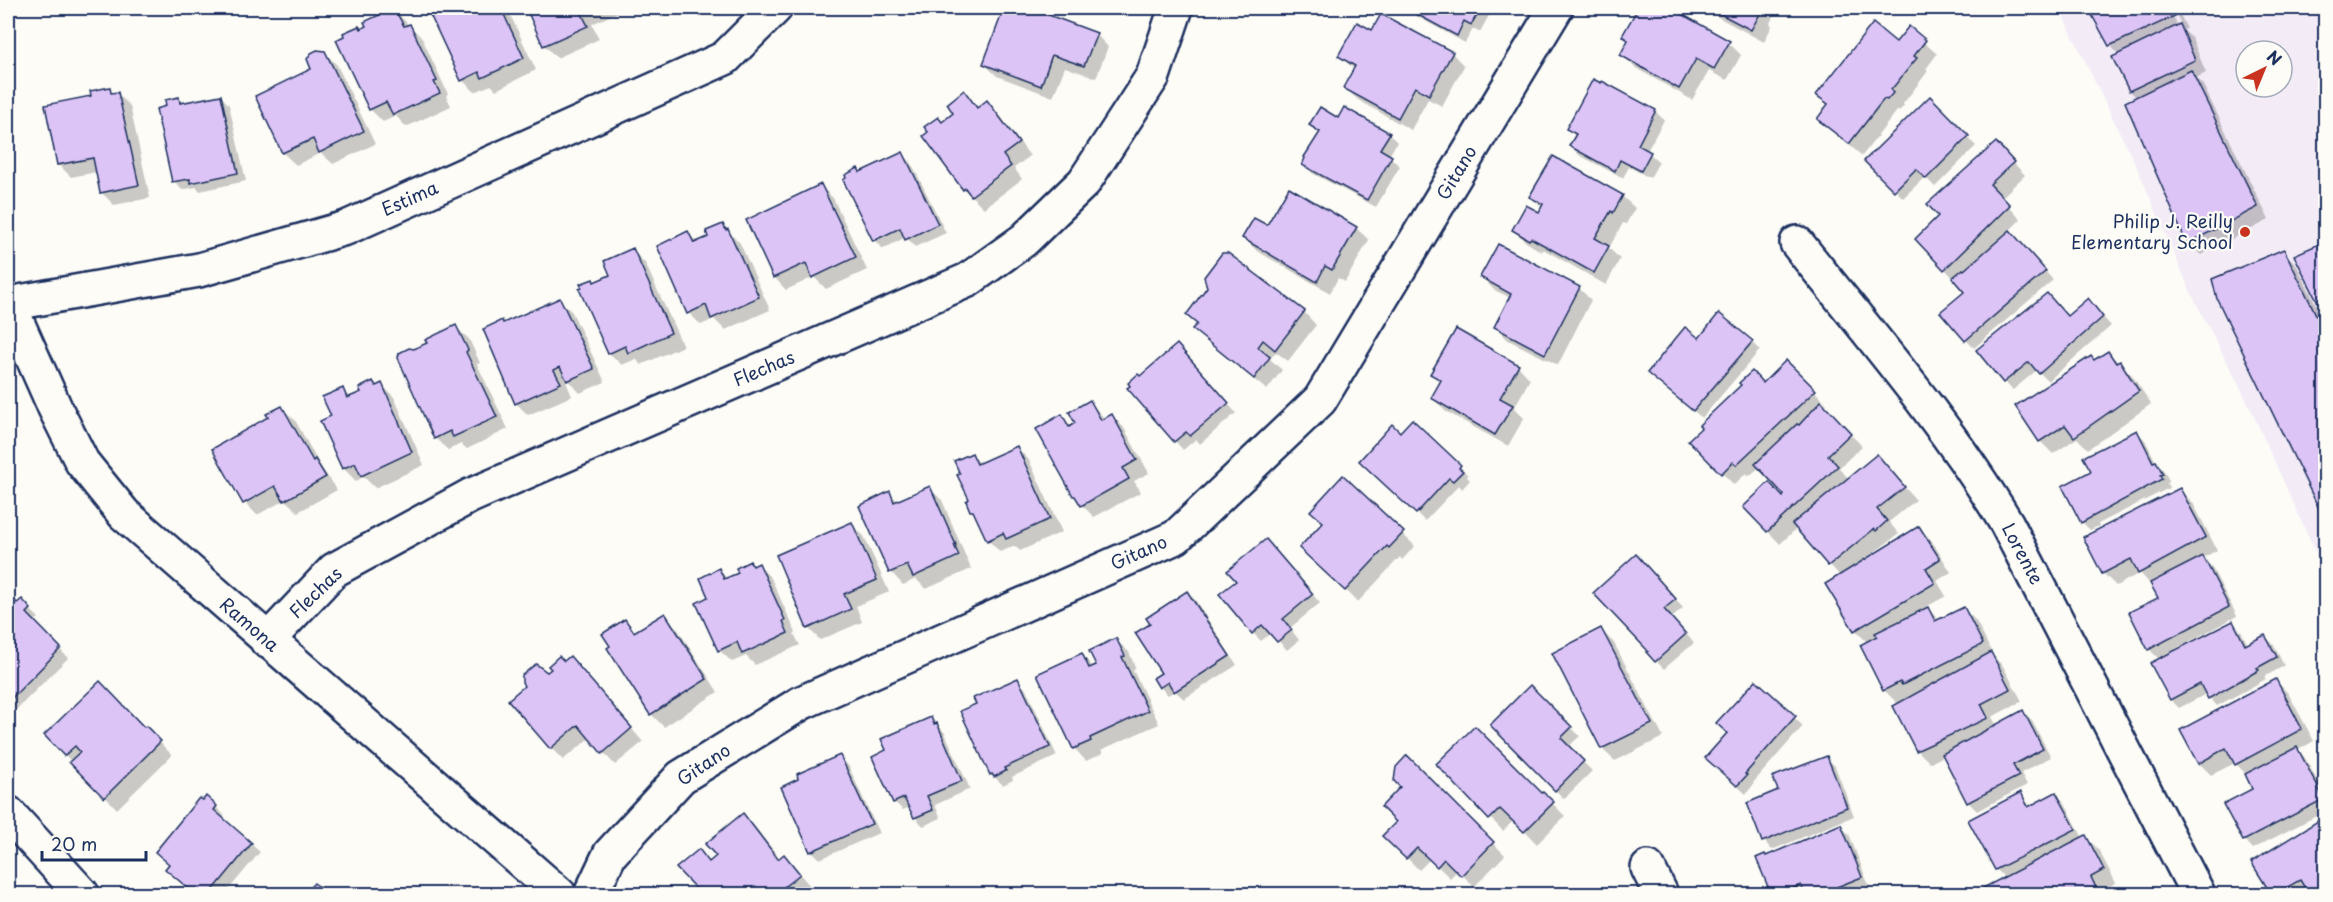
<svg xmlns="http://www.w3.org/2000/svg" width="2333" height="902" font-family="'Playpen Sans',sans-serif">
	<style>
		.built { fill: #f3ecf7; fill-rule: evenodd }
		.shadow { fill: #0003 }
		.building { fill: #dcc5f6; stroke: #1b2f5e; stroke-width: 1.5 }
		.lines { fill: none; stroke-linecap: round; stroke-linejoin: round }
		.minor-casing { stroke: #1b2f5e; stroke-width: 38 }
		.minor { stroke: #fdfcf7; stroke-width: 33 }
		.poi-dot { fill: #c8321e; stroke: #fdfcf7; stroke-width: 2 }
		.labels { text-anchor: middle; stroke-width: 4.5; stroke-linejoin: round; paint-order: stroke }
		.street-label { font-size: 18px; fill: #1b2f5e; stroke: #fdfcf7 }
		.poi-label { font-size: 18px; fill: #1b2f5e; stroke: #fdfcf7; text-anchor: end }
	</style>
	<rect width="100%" height="100%" fill="#fdfcf7"/>
	<filter id="ink" filterUnits="userSpaceOnUse"><feTurbulence type="fractalNoise" baseFrequency=".0167" numOctaves="2"/><feDisplacementMap in="SourceGraphic" scale="12" xChannelSelector="R" yChannelSelector="G"/><feConvolveMatrix kernelMatrix="1 2 1 2 8 2 1 2 1" color-interpolation-filters="sRGB"/></filter>
	<g filter="url(#ink)">
		<!-- built -->
		<path class="built" d="M2059,8H2325V573L2246,399L2191,293L2138,170ZM2246,51H2282V87H2246Z"/>
		<!-- shadow -->
		<g class="shadow">
			<path d="M429,8H507L536,70L496,90L491,85L475,92L462,80Z"/>
			<path d="M527,8H624L625,9L592,24L599,39L557,58L544,45Z"/>
			<path d="M1005,8H1026L1096,34L1108,47L1096,78L1065,67L1053,97L997,76L984,64Z"/>
			<path d="M1402,8H1493L1480,32L1473,29L1465,43Z"/>
			<path d="M1640,8H1666L1729,43L1741,55L1727,80L1709,71L1692,100L1634,67L1622,54L1629,41L1624,36Z"/>
			<path d="M1701,8H1778L1770,23L1772,26L1764,42Z"/>
			<path d="M2090,8H2169L2177,24L2180,22L2173,8H2177L2187,29L2183,30L2192,38L2206,73L2196,78L2203,85L2269,220L2201,255L2188,243L2137,98L2130,91L2119,55L2110,45Z"/>
			<path d="M394,10L422,38L448,94L446,95L451,106L406,127L396,116L383,122L370,109L361,30Z"/>
			<path d="M1909,29L1937,54L1926,69L1928,71L1903,104L1904,106L1899,111H1897L1862,156L1819,119L1829,105L1818,94L1897,44Z"/>
			<path d="M1373,32L1452,53L1464,66L1442,106L1428,99L1411,130L1358,100L1345,88L1355,70L1340,56Z"/>
			<path d="M324,52L337,65L375,144L333,164L321,153L296,165L283,153L257,96L313,69Z"/>
			<path d="M1603,83L1655,111L1664,120L1647,151L1659,162L1650,178L1629,167L1623,178L1579,155L1571,146L1576,137L1568,128Z"/>
			<path d="M109,89L114,94L117,93L130,106L150,198L114,205L101,192L97,172L71,177L58,164Z"/>
			<path d="M964,92L979,108L987,102L999,114L1030,156L1014,168L1022,179L984,208L964,189L942,123L956,113Z"/>
			<path d="M221,96L229,105L246,181L200,191L196,187L182,190L174,181L168,107L178,99L184,104Z"/>
			<path d="M1930,99L1976,146L1935,187L1925,177L1903,198L1867,161Z"/>
			<path d="M1339,120L1389,134L1397,142L1389,156L1400,166L1376,207L1312,173L1304,165L1320,134L1311,125Z"/>
			<path d="M903,154L911,162L946,233L915,247L906,237L883,249L874,240L861,173Z"/>
			<path d="M2008,157L2025,175L2001,198L2021,219L2009,231L2053,280L1974,348L1966,340V292L1945,269L1940,216Z"/>
			<path d="M821,186L833,198L867,270L826,289L814,277L786,290L774,277Z"/>
			<path d="M1622,196L1635,208L1626,224L1623,223L1609,248L1620,259L1606,285L1543,249L1542,252L1526,242L1514,230L1540,214L1543,208L1531,197Z"/>
			<path d="M722,225L740,243L770,310L725,330L714,319L701,325L689,313L688,233L698,243L710,238Z"/>
			<path d="M1268,227L1356,228L1369,240L1345,282L1338,278L1330,293L1257,251L1244,238Z"/>
			<path d="M632,250L645,263L683,346L641,365L636,359L622,365L609,353L584,289L612,275Z"/>
			<path d="M2283,251L2296,264L2326,324V520Z"/>
			<path d="M1482,277L1579,288L1591,300L1558,365L1508,340L1496,327L1511,298L1494,290Z"/>
			<path d="M559,299L572,312L605,382L580,393L569,381L566,382L572,396L528,415L516,403L504,324Z"/>
			<path d="M2096,309L2111,326L2048,381L2037,370L2013,390L2004,382L2067,317Z"/>
			<path d="M1304,312L1316,325L1288,361L1276,352L1270,359L1282,370L1267,390L1207,342L1194,329L1198,325L1188,315Z"/>
			<path d="M456,327L469,339L480,363L477,364L508,429L467,449L461,444L448,450L435,438L415,351Z"/>
			<path d="M1699,340L1752,342L1760,350L1702,418L1658,381Z"/>
			<path d="M2108,353L2132,375L2151,404L2088,449L2077,438L2053,454L2040,441L2017,407Z"/>
			<path d="M1185,355L1236,413L1200,444L1196,439L1183,450L1129,388L1141,378Z"/>
			<path d="M1786,362L1827,404L1824,407L1862,446L1839,468L1849,479L1877,456L1916,500L1889,522L1899,534L1866,558L1867,560L1919,528L1931,540L1951,572L1937,581L1946,596L1926,607L1940,621L1964,609L1976,621L1994,657L2003,666L2022,701L1992,717L1997,726L2023,712L2032,721L2051,757L2021,773L2027,785L1977,811L1968,802L1944,756L1930,763L1917,750L1895,706L1898,704L1884,690L1868,643L1855,630L1840,576L1797,528L1780,544L1745,507L1783,498L1786,495L1760,467L1749,476L1746,473L1734,485L1690,440L1763,385Z"/>
			<path d="M1518,366L1530,379L1514,408L1524,418L1508,446L1445,411L1433,398L1441,382L1432,373Z"/>
			<path d="M373,383L377,387L382,385L394,397L424,465L375,488L364,477L356,481L343,468L322,422L333,416L342,390L351,398L363,393Z"/>
			<path d="M1090,402L1105,419L1112,415L1124,428L1149,473L1134,481L1141,492L1094,517L1082,505L1062,416L1072,426L1077,423Z"/>
			<path d="M282,408L295,420L321,467L337,490L298,512L285,500L257,515L245,503L270,418Z"/>
			<path d="M1412,421L1468,475L1467,477L1470,480L1462,489L1459,485L1425,521L1369,469Z"/>
			<path d="M2137,432L2145,440L2157,464L2164,471L2170,482L2167,483L2169,488L2098,524L2099,526L2090,530L2082,522L2093,472Z"/>
			<path d="M1017,448L1029,460L1062,532L1020,551L1015,546L1000,552L988,540L977,516L972,511L971,500L962,474L972,455L981,464Z"/>
			<path d="M1343,477L1415,546L1402,560L1400,557L1358,602L1314,560L1325,523Z"/>
			<path d="M929,488L942,500L971,569L926,589L916,579L903,585L891,572L890,493L898,502Z"/>
			<path d="M2180,490L2193,503L2217,550L2203,558L2211,566L2237,616L2175,649L2176,651L2233,623L2241,631L2248,645L2265,636L2274,645L2284,666L2264,677L2266,679L2217,706L2206,694L2179,708L2171,700L2152,663L2160,660L2149,649L2131,613L2160,598L2151,585L2140,573L2116,586L2103,573Z"/>
			<path d="M851,524L864,536L889,592L856,606L862,622L820,640L808,628Z"/>
			<path d="M1274,549L1320,603L1290,628L1299,640L1287,650L1271,633L1261,641L1253,633Z"/>
			<path d="M750,563L754,567L758,565L771,578L796,633L794,634L800,645L755,665L746,656L732,662L719,650L710,598L719,570L728,579L740,574Z"/>
			<path d="M1644,564L1683,608L1672,618L1694,643L1664,669L1656,661Z"/>
			<path d="M1187,593L1196,601L1237,665L1184,699L1175,691L1168,695L1160,687L1163,673L1152,624Z"/>
			<path d="M21,601L39,618L34,622L68,658L16,710L8,702V610L15,603L17,605Z"/>
			<path d="M664,615L677,628L718,692L664,727L651,714L609,649L625,621L637,633Z"/>
			<path d="M1601,630L1614,643L1663,737L1615,761L1602,749L1554,654Z"/>
			<path d="M1116,640L1129,652L1136,669L1133,670L1159,724L1101,750L1103,753L1086,761L1074,748L1082,655L1094,668Z"/>
			<path d="M564,663L582,670L643,742L615,765L590,738L563,760L551,748L547,674Z"/>
			<path d="M1017,680L1026,689L1057,756L1012,777L1013,780L1003,785L991,774Z"/>
			<path d="M2276,681L2288,693L2314,741L2298,750L2305,758L2326,797V811L2252,849L2244,840L2254,790L2247,775L2235,763L2211,775L2199,763Z"/>
			<path d="M1756,682L1803,726L1753,783L1754,784L1746,794L1716,767L1729,734Z"/>
			<path d="M1530,687L1580,736L1568,747L1592,771L1564,799L1492,725Z"/>
			<path d="M931,718L945,733L970,789L935,805L941,818L923,826L915,817L910,807L903,810L894,802L888,751Z"/>
			<path d="M146,728L172,755L117,809L46,735Z"/>
			<path d="M839,757L848,765L879,833L820,859L812,851L800,780Z"/>
			<path d="M1407,757L1505,855L1474,887L1458,870L1450,878L1430,859L1419,870L1385,836L1398,822Z"/>
			<path d="M1826,758L1835,766L1854,816L1772,850L1764,841L1749,804L1780,791Z"/>
			<path d="M1438,764L1543,794L1565,816L1537,844L1514,820L1503,831Z"/>
			<path d="M2020,794L2031,807L2056,794L2065,803L2083,838L2086,837L2098,849L2116,883L2102,890L2105,894H1988L1985,888L2005,878L1996,869Z"/>
			<path d="M216,807L225,816L222,819L260,852L225,894H195L167,869Z"/>
			<path d="M743,815L755,827L780,859L784,856L811,887L803,894H702L693,886L678,868L699,851L711,863L718,857Z"/>
			<path d="M2326,818V894H2312L2308,889L2298,894H2273L2253,862Z"/>
			<path d="M1840,826L1849,834L1869,886L1848,894H1773L1758,858L1789,848L1788,846Z"/>
		</g>
		<!-- building -->
		<g class="building">
			<path d="M394,8L404,26L410,24L437,81L434,82L440,93L393,115L386,102L369,110L336,40L344,36L343,33L359,26L361,29L366,26L364,22Z"/>
			<path d="M427,8H501L524,58L482,78L479,72L461,81Z"/>
			<path d="M526,8H590L581,12L588,26L543,46Z"/>
			<path d="M1004,8H1030L1097,33L1084,66L1052,55L1041,86L983,64Z"/>
			<path d="M1405,8H1481L1471,25L1464,21L1457,36Z"/>
			<path d="M1638,8H1671L1730,41L1714,69L1696,59L1679,89L1620,55L1628,40L1622,36Z"/>
			<path d="M1709,8H1759L1758,10L1761,12L1751,30Z"/>
			<path d="M2088,8H2171L2175,16L2109,46Z"/>
			<path d="M1381,14L1453,52L1429,95L1415,87L1398,118L1343,88L1355,66L1338,56L1357,22L1372,30Z"/>
			<path d="M1873,23L1896,42L1909,26L1926,40L1914,56L1917,58L1891,90L1893,93L1887,100L1884,99L1849,144L1817,119L1828,104L1816,95Z"/>
			<path d="M2180,24L2195,60L2129,91L2112,57Z"/>
			<path d="M317,50L325,51L364,131L319,153L313,139L282,153L255,96L311,69L307,59L311,53Z"/>
			<path d="M2191,70L2258,207L2187,244L2125,102Z"/>
			<path d="M1593,79L1601,83L1602,81L1656,110L1638,145L1651,152L1641,171L1620,160L1615,171L1569,146L1576,134L1566,129Z"/>
			<path d="M110,87L111,93L118,92L139,185L100,193L93,158L57,165L45,105L91,96L90,91Z"/>
			<path d="M964,90L977,108L987,100L1019,143L1003,155L1011,166L971,196L965,188L963,190L923,136L928,132L924,127L938,117L942,122L953,113L947,104Z"/>
			<path d="M221,95L238,173L190,183V179L172,182L156,109L166,106L165,100L179,97L180,103Z"/>
			<path d="M1930,96L1969,136L1926,179L1916,169L1894,191L1864,161Z"/>
			<path d="M1320,107L1338,118L1344,107L1390,133L1380,149L1392,156L1367,200L1302,165L1305,158L1304,157L1320,132L1309,125Z"/>
			<path d="M1996,142L2014,162L1990,184L2010,205L1944,270L1915,239L1938,216L1927,204Z"/>
			<path d="M903,152L938,224L905,240L900,228L873,241L843,180L846,178L845,175L858,168L860,172Z"/>
			<path d="M1553,156L1623,195L1613,213L1611,211L1595,238L1609,246L1594,273L1531,238L1529,240L1512,230L1526,205L1539,212L1543,204L1529,197Z"/>
			<path d="M821,184L856,257L812,278L806,263L773,278L746,220Z"/>
			<path d="M1289,187L1357,227L1332,270L1325,266L1317,282L1242,238L1254,218L1267,225Z"/>
			<path d="M723,224L726,230L728,229L759,297L711,319L706,305L687,314L657,246L688,231L694,243L708,237L706,231Z"/>
			<path d="M2010,230L2046,271L1965,341L1940,312L1964,292L1952,278L1963,269L1964,270Z"/>
			<path d="M2326,241V318L2294,255Z"/>
			<path d="M1498,244L1580,287L1545,354L1494,327L1511,294L1480,277Z"/>
			<path d="M633,248L671,333L628,353L625,346L608,354L579,289L582,288L580,284L593,279L594,282L610,275L604,261Z"/>
			<path d="M2284,249L2326,335V523L2217,299L2212,279Z"/>
			<path d="M1222,253H1228L1305,311L1275,350L1263,340L1258,347L1270,357L1254,379L1192,329L1197,324L1186,315L1207,287L1204,277Z"/>
			<path d="M2047,293L2067,316L2088,298L2103,317L2039,374L2029,362L2003,383L1976,350Z"/>
			<path d="M560,298L594,369L567,381L560,367L554,370L561,383L515,404L483,329L502,320L503,323Z"/>
			<path d="M1719,313L1753,341L1693,411L1647,373L1685,327L1699,338Z"/>
			<path d="M456,325L468,350L466,352L497,417L453,437L450,431L434,439L398,358L399,353L409,348L414,349L427,343L425,340Z"/>
			<path d="M1456,329L1519,365L1500,398L1513,405L1495,435L1431,398L1441,380L1430,374Z"/>
			<path d="M1177,344L1229,403L1190,436L1186,432L1174,442L1127,388L1130,386L1128,383L1138,374L1140,376Z"/>
			<path d="M2108,351L2116,363L2120,361L2139,391L2074,437L2065,425L2039,442L2015,406L2091,356L2094,360Z"/>
			<path d="M1786,360L1816,390L1736,465L1733,462L1721,474L1688,440L1701,428L1699,425L1741,385L1739,383L1752,371L1763,383Z"/>
			<path d="M373,381L376,386L382,383L412,452L361,476L355,463L342,469L320,421L331,416L322,397L343,388L347,398L361,392L359,388Z"/>
			<path d="M1090,400L1101,420L1112,414L1137,460L1123,468L1129,479L1081,506L1075,496H1073L1036,429L1062,414L1069,427L1075,423L1069,412Z"/>
			<path d="M1821,401L1851,433L1828,455L1838,466L1767,532L1743,507L1769,482L1783,497L1784,495L1755,464L1797,424L1799,425Z"/>
			<path d="M282,406L313,461L315,459L326,477L284,501L275,486L243,504L212,449L268,417L266,414Z"/>
			<path d="M1412,419L1461,465L1459,468L1463,471L1453,481L1449,478L1416,514L1359,461L1392,424L1400,432Z"/>
			<path d="M2137,430L2153,462L2156,461L2163,474L2160,475L2162,479L2081,523L2062,486L2091,471L2083,457Z"/>
			<path d="M1017,446L1050,519L1006,539L1003,533L987,541L973,511H970L966,501L969,499L957,475L960,474L954,461L972,453L977,464Z"/>
			<path d="M1877,454L1905,487L1877,509L1887,521L1876,531L1874,529L1828,566L1792,524Z"/>
			<path d="M1343,475L1404,532L1389,548L1387,546L1345,591L1299,548L1323,522L1310,511Z"/>
			<path d="M930,486L956,545H954L959,556L913,577L907,565L889,573L859,506L890,491L894,502Z"/>
			<path d="M2180,488L2206,537L2138,574L2131,559L2102,574L2083,537Z"/>
			<path d="M852,522L877,580L844,594L851,609L807,629L776,555Z"/>
			<path d="M1919,526L1940,559L1926,568L1935,583L1854,631L1825,584Z"/>
			<path d="M1266,539L1313,594L1283,619L1292,630L1277,642L1262,625L1252,634L1219,594L1236,581L1227,571Z"/>
			<path d="M1636,554L1676,599L1664,609L1686,634L1655,662L1646,652L1648,651L1593,593Z"/>
			<path d="M2203,556L2229,607L2148,650L2129,612L2158,598L2150,583Z"/>
			<path d="M750,561L753,566L759,563L785,620L783,621L788,633L742,654L737,642L718,651L696,603L708,597L700,578L719,568L724,579L738,573L736,568Z"/>
			<path d="M1187,591L1230,656L1174,692L1168,682L1159,688L1153,678L1161,673L1135,633L1150,624L1146,618Z"/>
			<path d="M22,599L31,609L27,613L61,648L8,702V608L15,601L17,603Z"/>
			<path d="M1928,607L1935,621L1964,607L1983,644L1902,685L1900,682L1883,691L1860,645L1877,636L1875,633Z"/>
			<path d="M665,613L707,679L650,715L607,648L610,646L602,634L625,619L634,632Z"/>
			<path d="M2233,621L2245,645L2265,635L2277,657L2257,668L2259,670L2208,699L2200,684L2170,700L2150,663Z"/>
			<path d="M1601,628L1652,724L1601,749L1552,653Z"/>
			<path d="M1116,638L1125,656L1122,657L1148,711L1090,738L1091,741L1073,749L1037,674L1082,653L1089,668L1096,665L1089,651Z"/>
			<path d="M1991,652L2010,689L1981,704L1988,718L1916,751L1893,706Z"/>
			<path d="M559,656L564,661L570,656L632,728L602,754L578,725L550,749L508,700L524,686L522,682V675L536,664L547,672L551,669L548,666Z"/>
			<path d="M1018,678L1050,747L1004,768L1006,771L994,777L992,774L990,775L960,711L976,704L973,698Z"/>
			<path d="M2276,679L2302,729L2235,765L2226,748L2198,764L2180,730Z"/>
			<path d="M1756,680L1796,716L1745,774L1747,775L1737,786L1705,758L1727,733L1716,723Z"/>
			<path d="M100,681L144,727L146,726L161,741L104,798L69,762L80,752L75,746L64,756L44,735Z"/>
			<path d="M1530,685L1572,727L1561,738L1584,761L1555,791L1490,725Z"/>
			<path d="M2023,710L2043,749L2013,765L2019,776L1967,803L1942,754Z"/>
			<path d="M931,717L934,724L937,723L962,781L927,796L933,810L914,818L904,798L893,803L872,757L886,750L881,739Z"/>
			<path d="M1475,726L1542,793L1543,792L1554,802L1524,832L1500,809L1489,820L1436,764Z"/>
			<path d="M2297,747L2324,799L2243,841L2223,804L2252,789L2245,774Z"/>
			<path d="M840,755L872,824L810,852L781,787L798,779L797,774Z"/>
			<path d="M1407,755L1494,842L1461,876L1444,859L1437,867L1417,848L1406,859L1382,836L1396,822L1381,807L1400,787L1394,781L1396,767Z"/>
			<path d="M1827,756L1847,807L1762,842L1747,803L1778,790L1772,777Z"/>
			<path d="M2021,792L2028,807L2056,792L2076,829L1995,870L1968,820Z"/>
			<path d="M206,796L217,806L214,810L252,843L210,894H195L165,869L169,864L155,852L199,798L203,800Z"/>
			<path d="M743,813L778,859L784,854L800,874L779,891L776,889L770,894H701L676,868L699,849L709,862L716,856L705,844Z"/>
			<path d="M2326,816V883L2308,893L2300,880L2275,894H2271L2251,862Z"/>
			<path d="M1841,824L1862,877L1819,894H1805L1801,885L1778,894H1771L1756,858L1765,854L1766,856Z"/>
			<path d="M2086,835L2104,870L2091,877L2098,892L2094,894H1987L1983,888Z"/>
			<path d="M314,883L329,894H304Z"/>
		</g>
		<g class="lines">
			<defs>
				<g id="minor">
					<path d="M1797,243C1870,335 1947,424 2007,524L2198,894"/>
					<path d="M8,302L55,408L82,462L124,514L559,894"/>
					<path d="M8,304L199,270L346,228L725,58L775,8"/>
					<path d="M267,641L334,570L470,496L968,280L1024,240L1084,182L1153,76L1176,8"/>
					<path d="M8,813L82,894"/>
					<path d="M1648,868L1661,894"/>
					<path d="M591,894L610,854L681,777L801,703L1176,537L1320,400L1556,8"/>
				</g>
			</defs>
			<!-- minor casing -->
			<use href="#minor" class="minor-casing"/>
			<!-- minor -->
			<use href="#minor" class="minor"/>
		</g>
	</g>
	<!-- markers -->
	<circle class="poi-dot" cx="2245" cy="232" r="6"/>
	<g class="labels">
		<!-- street labels -->
		<g class="street-label">
			<text transform="translate(1457 173) rotate(-59)" y="6">Gitano</text>
			<text transform="translate(410 199) rotate(-24)" y="6">Estima</text>
			<text transform="translate(764 369) rotate(-23)" y="6">Flechas</text>
			<text transform="translate(1139 553) rotate(-24)" y="6">Gitano</text>
			<text transform="translate(2022 554) rotate(62)" y="6">Lorente</text>
			<text transform="translate(316 593) rotate(-44)" y="6">Flechas</text>
			<text transform="translate(249 625) rotate(41)" y="6">Ramona</text>
			<text transform="translate(704 765) rotate(-34)" y="6">Gitano</text>
		</g>
		<!-- poi labels -->
		<g class="poi-label">
			<text x="2233" y="228">Philip J. Reilly<tspan x="2233" dy="21">Elementary School</tspan></text>
		</g>
	</g>
	<!-- margin -->
	<rect width="2333" height="902" fill="none" stroke="#fdfcf7" stroke-width="30"/>
	<rect x="15" y="15" width="2303" height="872" fill="none" stroke="#1b2f5e" stroke-width="2" filter="url(#ink)"/>
	<!-- north arrow -->
	<g transform="translate(2264 69) rotate(43)"><circle r="28" fill="#fdfcf7" stroke="#a3aaba" stroke-width="1.5"/>
	<path d="M0-4.5L10 22L0 15L-10 22Z" fill="#c8321e"/>
	<text y="-9" font-size="16" font-weight="bold" text-anchor="middle" fill="#1b2f5e">N</text>
	</g>
	<!-- scale -->
	<path d="M42 851v9h104v-9" fill="none" stroke="#1b2f5e" stroke-width="3"/>
	<text x="51" y="851" font-size="18" fill="#1b2f5e" stroke="#fdfcf7" stroke-width="4.5" paint-order="stroke">20 m</text>
</svg>
